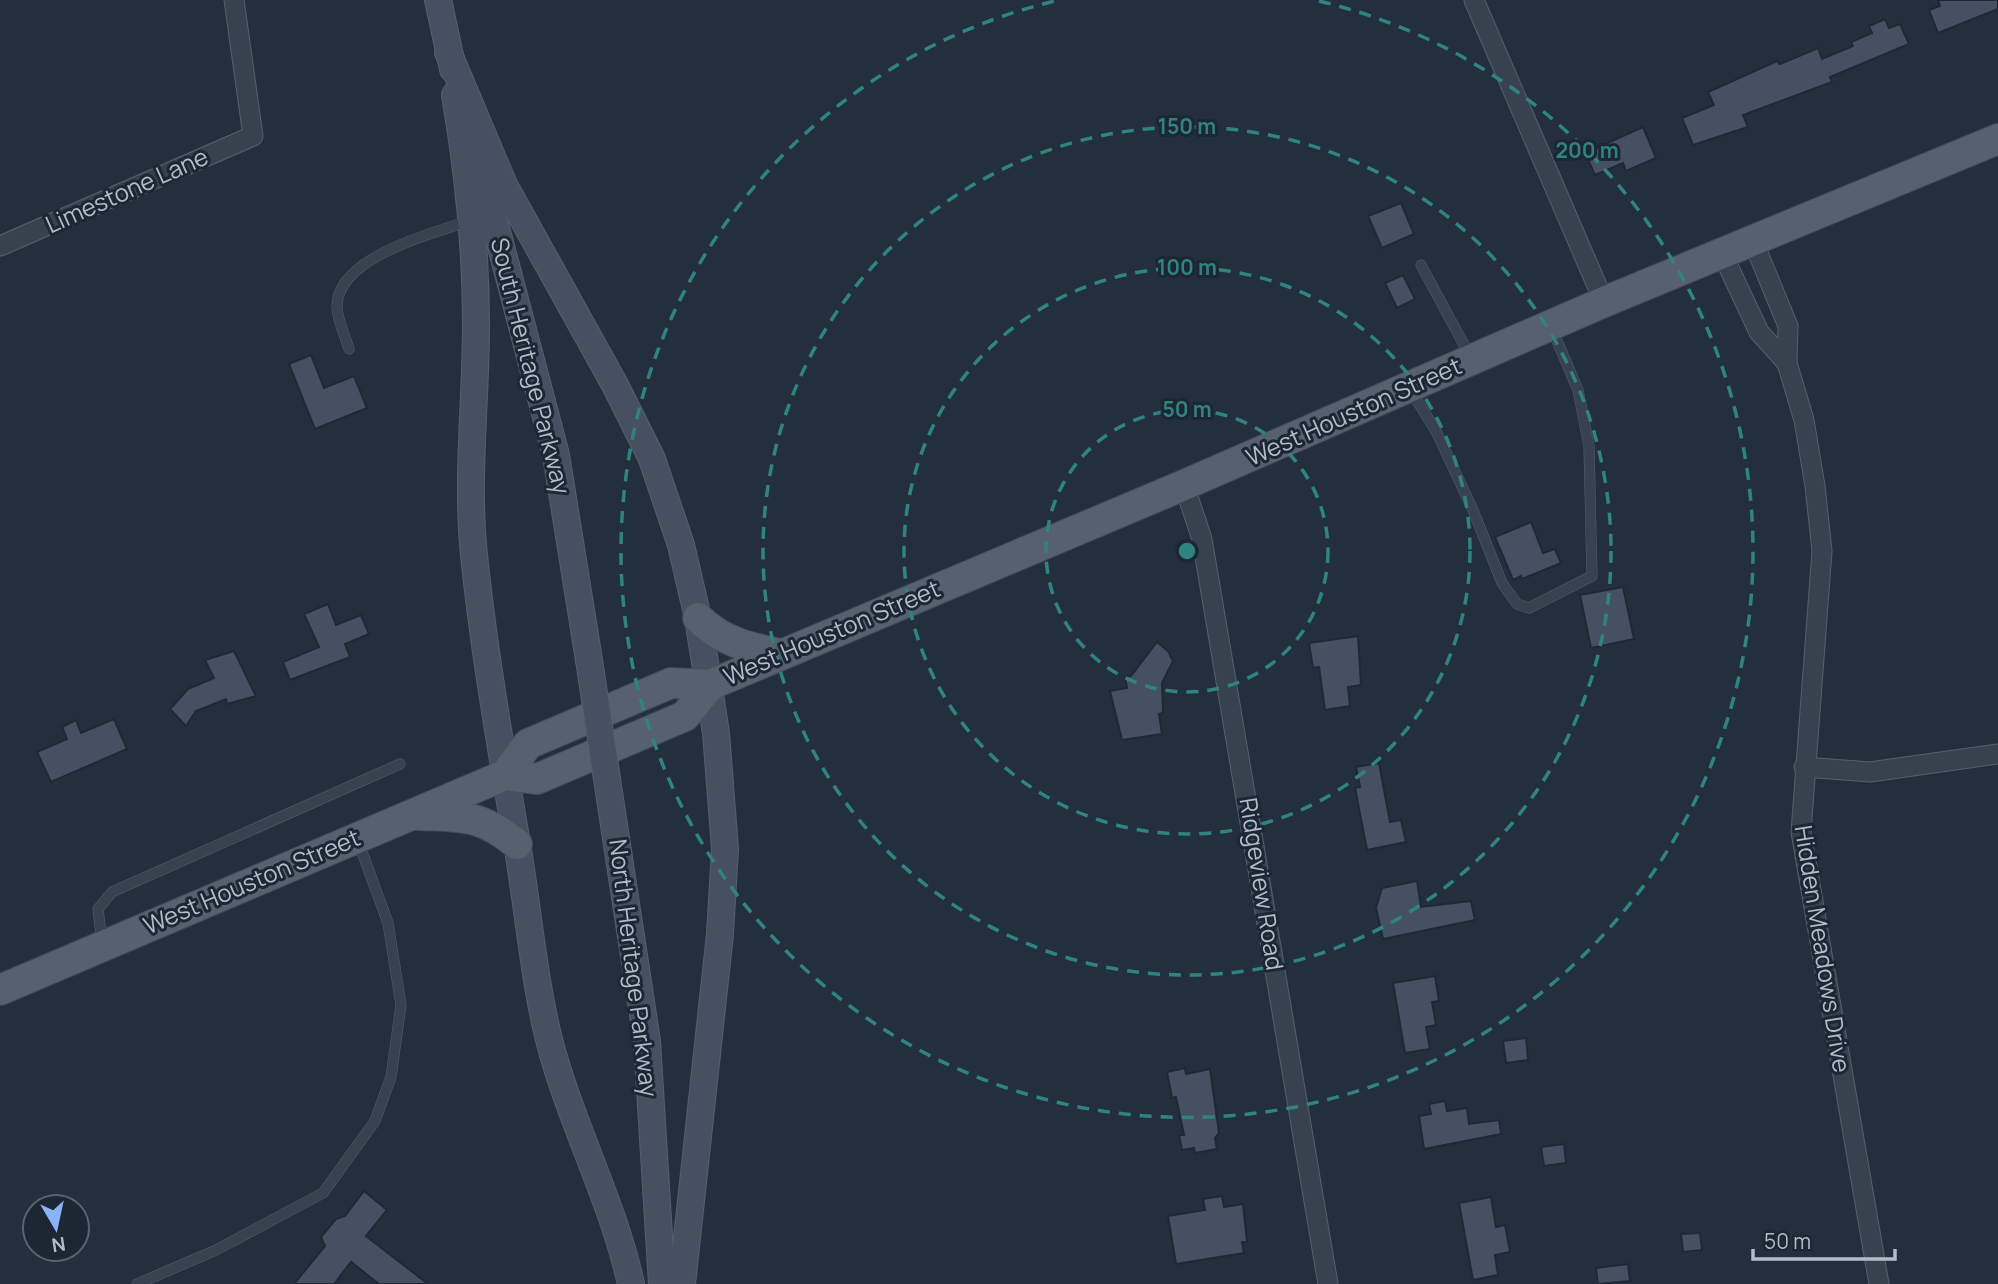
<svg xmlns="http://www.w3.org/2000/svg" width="1998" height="1284" font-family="Manrope,sans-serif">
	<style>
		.building { fill: #455162; stroke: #1f2835; stroke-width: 2 }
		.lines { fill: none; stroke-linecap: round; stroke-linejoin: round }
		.lane-casing { stroke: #565f6c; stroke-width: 11 }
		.street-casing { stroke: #565f6c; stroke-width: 21 }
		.secondary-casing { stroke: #565f6c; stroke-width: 28 }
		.primary-casing { stroke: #414a57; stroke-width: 32 }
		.lane { stroke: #38414e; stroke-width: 10 }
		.street { stroke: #38414e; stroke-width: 19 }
		.secondary { stroke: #465061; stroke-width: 26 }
		.primary { stroke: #56606e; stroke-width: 30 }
		.secondary-bridge-casing { stroke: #565f6c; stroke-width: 28; stroke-linecap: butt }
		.secondary-bridge { stroke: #465061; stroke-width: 26 }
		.ring { fill: none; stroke: #308480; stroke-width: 3.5; stroke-dasharray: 12 9 }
		.labels { text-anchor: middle; stroke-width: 6; stroke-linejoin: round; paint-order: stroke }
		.street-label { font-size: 24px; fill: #b4bcc9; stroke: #1d2633 }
		.centre { fill: #308480; stroke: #1d2633; stroke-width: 3.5 }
		.ring-label { font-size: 21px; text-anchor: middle; font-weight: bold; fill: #308480; stroke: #1d2633; stroke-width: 6; stroke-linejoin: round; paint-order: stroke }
	</style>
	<rect width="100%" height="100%" fill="#242f3e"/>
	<!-- building -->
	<g class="building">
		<path d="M1938,0H1998V9L1938,33L1929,10L1940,6Z"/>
		<path d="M1885,19L1889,28L1900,24L1909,44L1830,77L1832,82L1743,115L1748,127L1693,145L1682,118L1714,105L1708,92L1777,61L1780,64L1818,48L1822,59L1853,46L1851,42L1872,33L1869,26Z"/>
		<path d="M1643,127L1656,158L1626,171L1623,163L1595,175L1585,153Z"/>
		<path d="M1401,203L1414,234L1382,248L1368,216Z"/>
		<path d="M1403,275L1415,299L1397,308L1385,283Z"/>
		<path d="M311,355L324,388L354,376L367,408L315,429L289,364Z"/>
		<path d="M1531,522L1543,553L1555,549L1561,563L1522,579L1521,576L1513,580L1495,537Z"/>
		<path d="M1623,587L1634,639L1591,648L1580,595Z"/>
		<path d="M328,604L336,625L361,615L369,634L345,644L350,657L290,680L283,662L319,647L304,614Z"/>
		<path d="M1358,636L1361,685L1348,687L1350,706L1325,710L1319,667L1313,668L1309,643Z"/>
		<path d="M1157,642L1168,651L1173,661L1162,683L1163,713L1159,714L1162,734L1122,740L1110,691L1127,688L1125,677L1131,676Z"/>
		<path d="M234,651L256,696L227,704L226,699L196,711L186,726L170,709L188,689L214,678L205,660Z"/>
		<path d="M114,719L127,749L51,782L37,752L67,739L62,727L76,720L81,733Z"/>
		<path d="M1379,763L1390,822L1401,820L1406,842L1367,850L1355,788L1360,787L1356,767Z"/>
		<path d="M1417,881L1421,907L1471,901L1475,920L1383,939L1376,908L1382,888Z"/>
		<path d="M1435,976L1439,1001L1432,1002L1436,1025L1426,1027L1430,1049L1405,1053L1393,983Z"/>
		<path d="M1526,1038L1528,1060L1506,1063L1503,1041Z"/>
		<path d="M1185,1068L1186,1074L1210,1069L1219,1133L1215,1138L1217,1149L1195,1153L1194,1148L1182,1150L1179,1135H1184L1176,1097L1172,1098L1167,1072Z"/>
		<path d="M1445,1101L1447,1111L1467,1108L1469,1124L1499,1120L1501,1134L1424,1149L1419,1116L1431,1114L1429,1104Z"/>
		<path d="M1564,1144L1566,1163L1544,1166L1541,1147Z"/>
		<path d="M364,1191L387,1210L366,1236L428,1284H379L351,1262L334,1284H294L325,1246L321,1237L336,1219L345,1216Z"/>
		<path d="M1222,1196L1224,1207L1243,1204L1247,1242H1242L1244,1253L1176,1264L1168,1216L1205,1210L1203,1199Z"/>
		<path d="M1491,1197L1496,1227L1505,1225L1510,1252L1495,1255L1498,1275L1473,1280L1459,1203Z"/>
		<path d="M1700,1233L1702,1250L1683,1252L1681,1234Z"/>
		<path d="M1628,1264L1630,1281L1598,1284L1596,1268Z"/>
	</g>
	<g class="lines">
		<defs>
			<g id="lane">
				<path d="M1421,265L1470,356"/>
				<path d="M349,349C345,336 338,321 337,308C335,258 432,233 469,221"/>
				<path d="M1411,391L1436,431L1473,510L1502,583L1517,604L1529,608L1592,576L1589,446L1578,390L1552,329"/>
				<path d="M102,942L98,909L112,892L400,764"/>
				<path d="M137,1284L216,1250L323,1193L375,1121L391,1077L401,1005L388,923L358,841"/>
			</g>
			<g id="street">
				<path d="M1474,0L1604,302"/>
				<path d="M1753,241L1788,326L1787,363L1804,420L1815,486L1822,551L1801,832L1879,1284"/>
				<path d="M0,246L253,136L234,0"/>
				<path d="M1722,253L1759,332L1787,363"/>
				<path d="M1184,485L1202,539L1328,1284"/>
				<path d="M1804,767L1870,772L1998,754"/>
			</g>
			<g id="secondary">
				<path d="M438,0L453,69"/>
				<path d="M448,52L504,185L615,385L652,459L681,545L698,618L716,733L725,849L720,934L682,1284"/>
				<path d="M455,95C468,171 476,247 476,325C476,402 466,479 474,555C484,652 501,748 517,844C527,902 532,961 544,1018C563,1110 611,1193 631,1284"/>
				<path d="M479,163L556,455L589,660"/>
				<path d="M612,812L647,1041L662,1284"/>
			</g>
			<g id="primary">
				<path d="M698,618C723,642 747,647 780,654"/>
				<path d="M505,775L537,779L685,716L710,685"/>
				<path d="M417,815C464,817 479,814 517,844"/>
				<path d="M0,990L505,775L528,744L671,683L710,685L1184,485L1604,302L1998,139"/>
			</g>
		</defs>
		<!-- lane casing -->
		<use href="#lane" class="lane-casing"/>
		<!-- street casing -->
		<use href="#street" class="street-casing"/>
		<!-- secondary casing -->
		<use href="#secondary" class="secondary-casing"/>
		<!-- primary casing -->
		<use href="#primary" class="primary-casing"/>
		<!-- lane -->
		<use href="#lane" class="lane"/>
		<!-- street -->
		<use href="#street" class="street"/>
		<!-- secondary -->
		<use href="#secondary" class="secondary"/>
		<!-- primary -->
		<use href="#primary" class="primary"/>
		<defs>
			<path id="secondary-bridge" d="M589,660L612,812"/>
		</defs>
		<!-- secondary-bridge casing -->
		<use href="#secondary-bridge" class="secondary-bridge-casing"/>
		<!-- secondary-bridge -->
		<use href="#secondary-bridge" class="secondary-bridge"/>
	</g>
	<!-- distance rings -->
	<g class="ring">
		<circle cx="1187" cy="551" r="141"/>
		<circle cx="1187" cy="551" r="283"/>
		<circle cx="1187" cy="551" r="424"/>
		<path d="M1319 1A566 566 0 1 1 1055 1"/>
	</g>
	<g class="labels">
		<!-- street labels -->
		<g class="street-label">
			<text transform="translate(127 191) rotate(-24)" y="8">Limestone Lane</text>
			<text transform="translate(530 366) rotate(76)" y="8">South Heritage Parkway</text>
			<text transform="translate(1354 412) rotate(-24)" y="8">West Houston Street</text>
			<text transform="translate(832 633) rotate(-23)" y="8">West Houston Street</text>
			<text transform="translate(252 882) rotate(-23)" y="8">West Houston Street</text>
			<text transform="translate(1261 884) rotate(81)" y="8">Ridgeview Road</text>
			<text transform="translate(1822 949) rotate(81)" y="8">Hidden Meadows Drive</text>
			<text transform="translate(633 968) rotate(83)" y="8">North Heritage Parkway</text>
		</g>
	</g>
	<circle cx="1187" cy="551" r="10" class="centre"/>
	<g class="ring-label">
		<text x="1187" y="134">150 m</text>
		<text x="1587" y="158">200 m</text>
		<text x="1187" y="275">100 m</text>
		<text x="1187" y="417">50 m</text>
	</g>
	<!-- north arrow -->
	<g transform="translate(56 1228) rotate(171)"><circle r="33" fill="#1d2633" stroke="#59626f" stroke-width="2"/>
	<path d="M0-5L12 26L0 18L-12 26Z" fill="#8ab4f8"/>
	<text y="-10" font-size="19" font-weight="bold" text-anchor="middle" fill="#b4bcc9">N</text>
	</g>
	<!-- scale -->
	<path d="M1753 1249v10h142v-10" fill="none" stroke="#b4bcc9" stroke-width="3.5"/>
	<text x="1764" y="1249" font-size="21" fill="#b4bcc9" stroke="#1d2633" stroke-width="5" paint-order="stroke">50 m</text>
</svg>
